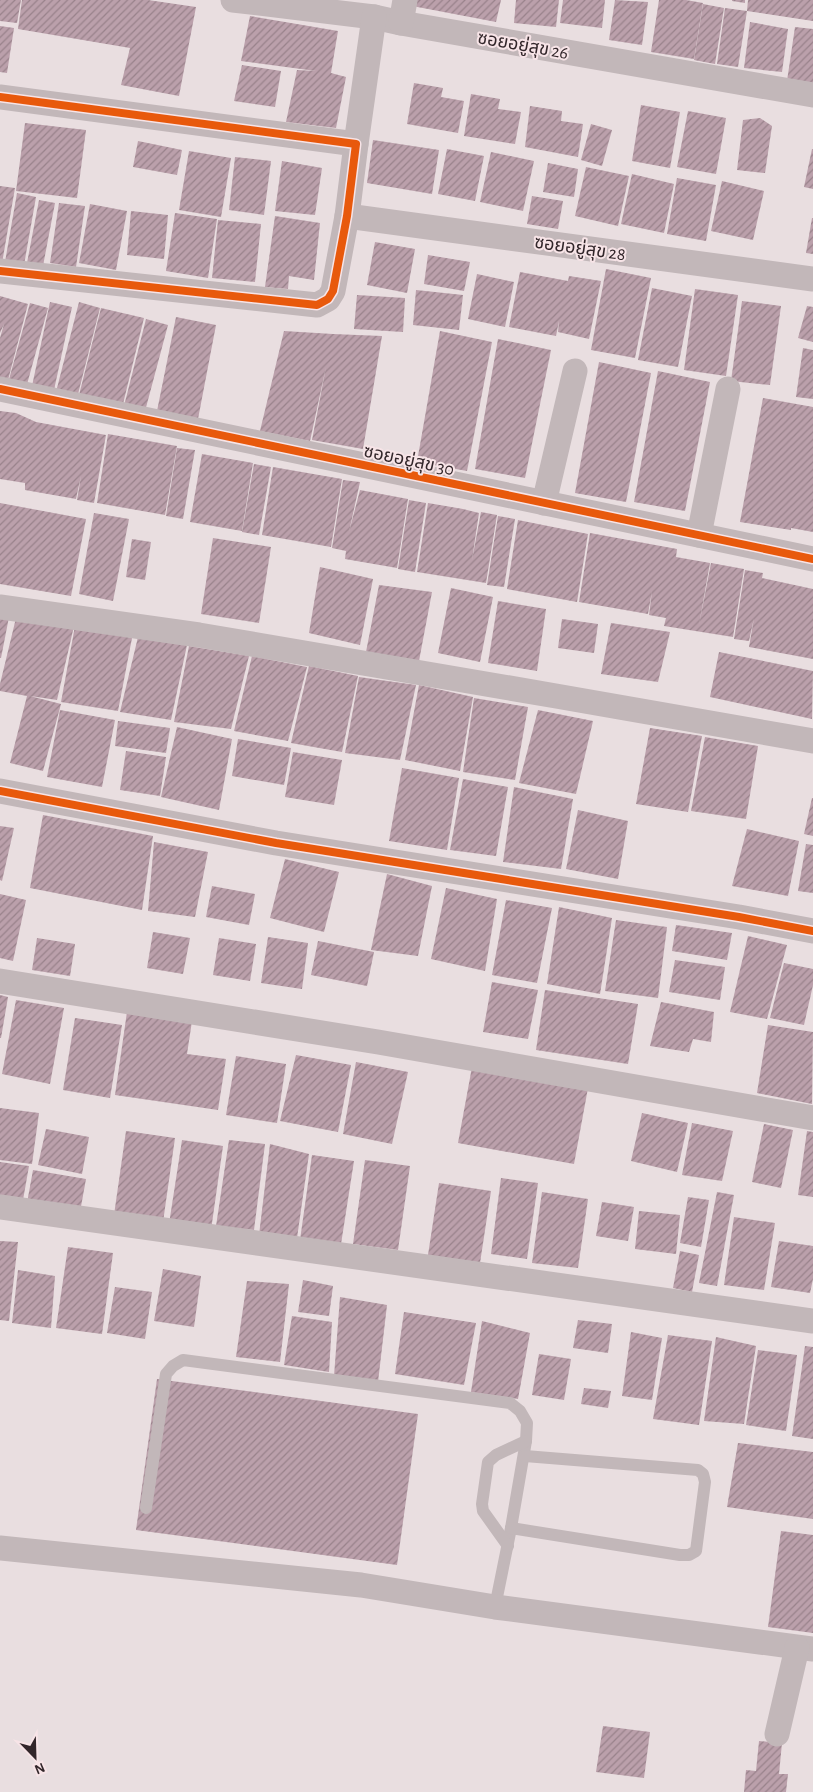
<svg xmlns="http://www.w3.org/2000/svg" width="813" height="1792" font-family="'Alegreya Sans','Noto Sans Thai',sans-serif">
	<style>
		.building { fill: url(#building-hatch) }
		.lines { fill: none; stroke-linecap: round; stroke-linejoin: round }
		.lane { stroke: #c2b7b9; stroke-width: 12 }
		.street { stroke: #c2b7b9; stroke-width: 25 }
		.cycleway-casing { stroke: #f7e4e7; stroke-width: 11 }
		.cycleway { stroke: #e8590c; stroke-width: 8 }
		.labels { text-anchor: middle; stroke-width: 4; stroke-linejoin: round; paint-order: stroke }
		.street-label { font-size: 18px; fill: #32262a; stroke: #f7e4e7 }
	</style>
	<defs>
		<pattern id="building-hatch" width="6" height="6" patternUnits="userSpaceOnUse" patternTransform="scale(1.25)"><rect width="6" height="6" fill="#bba0ab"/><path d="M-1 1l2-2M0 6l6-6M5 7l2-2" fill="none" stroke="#99828b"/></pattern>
	</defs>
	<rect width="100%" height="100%" fill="#e9dee0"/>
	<!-- building -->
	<g class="building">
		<path d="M0,0H21L17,23L0,21Z"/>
		<path d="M22,0H148L196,7L179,96L121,85L130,48L18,29Z"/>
		<path d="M408,0H501L496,22L407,5Z"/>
		<path d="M516,0H559L556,27L514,23Z"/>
		<path d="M563,0H605L602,28L560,23Z"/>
		<path d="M615,0L648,2L642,45L609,40Z"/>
		<path d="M659,0H686L703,3L694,59L651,52Z"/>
		<path d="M732,0H745V3L732,1Z"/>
		<path d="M748,0H813V21L747,11Z"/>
		<path d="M703,4L724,8L715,64L694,60Z"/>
		<path d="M725,8L747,11L738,67L717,64Z"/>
		<path d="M250,16L338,31L331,73L346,77L336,128L286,122L297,70L316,71L241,61Z"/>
		<path d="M750,22L788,29L782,72L744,68Z"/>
		<path d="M0,26L14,28L7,73L0,72Z"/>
		<path d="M795,27L813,29V85L787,81Z"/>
		<path d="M242,65L281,71L275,107L234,101Z"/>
		<path d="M414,83L443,88L441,97L464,101L458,133L407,124Z"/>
		<path d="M471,94L500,99L498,109L521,112L515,144L464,136Z"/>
		<path d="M641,105L680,112L670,168L632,161Z"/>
		<path d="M530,106L562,111L561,121L583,124L578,157L525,147Z"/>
		<path d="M688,111L726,118L716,174L677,167Z"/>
		<path d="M760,118L772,126L765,173L737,170L743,120Z"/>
		<path d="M25,123L86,130L77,198L16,191Z"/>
		<path d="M591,124L612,130L602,166L581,160Z"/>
		<path d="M373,140L439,150L432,194L367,183Z"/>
		<path d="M138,141L182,150L177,175L133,167Z"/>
		<path d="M447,149L484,156L475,201L438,194Z"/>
		<path d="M812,149H813V189L804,187Z"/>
		<path d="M189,151L231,158L221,217L179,210Z"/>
		<path d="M491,152L534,161L523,211L480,202Z"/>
		<path d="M235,157L271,161L264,215L229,210Z"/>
		<path d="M282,161L322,168L315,215L275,211Z"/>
		<path d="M548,163L578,169L574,197L543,192Z"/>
		<path d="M586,167L629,176L618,226L575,216Z"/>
		<path d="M632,174L674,184L664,233L621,224Z"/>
		<path d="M677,178L716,185L706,241L667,234Z"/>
		<path d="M722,181L764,191L753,240L711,231Z"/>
		<path d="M0,186L15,188L1,269H0Z"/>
		<path d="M17,193L36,197L24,265L5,262Z"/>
		<path d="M532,196L563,201L558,229L527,224Z"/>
		<path d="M39,200L55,203L43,266L27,263Z"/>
		<path d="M59,203L85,206L76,267L50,263Z"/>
		<path d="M90,204L127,211L116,270L79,263Z"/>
		<path d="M131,211L168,215L164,259L127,255Z"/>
		<path d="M175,213L217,219L208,278L166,271Z"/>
		<path d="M275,216L320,223L314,280L289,276L288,289L265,287Z"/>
		<path d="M812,218H813V254L806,253Z"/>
		<path d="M218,220L261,224L255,282L212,278Z"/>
		<path d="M375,242L415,249L407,293L367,285Z"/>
		<path d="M428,255L470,262L464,291L424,284Z"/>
		<path d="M606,269L651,278L635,358L591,350Z"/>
		<path d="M520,272L568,281L569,276L601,281L589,339L558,332L559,321L556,336L509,327Z"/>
		<path d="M477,274L514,282L505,327L468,319Z"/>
		<path d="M652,288L692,296L678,367L638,360Z"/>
		<path d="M695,289L738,295L726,376L684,370Z"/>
		<path d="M416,290L463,295L459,330L413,325Z"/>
		<path d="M357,295L405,298L403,332L354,329Z"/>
		<path d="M0,296L28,304L7,384L0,382V338L4,324L0,333Z"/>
		<path d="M742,301L781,306L770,385L731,381Z"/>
		<path d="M50,302L72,307L54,390L32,386Z"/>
		<path d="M79,302L100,308L77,398L56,392Z"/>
		<path d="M30,303L48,308L26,388L8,383Z"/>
		<path d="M807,306L813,307V342L798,338Z"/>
		<path d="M101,308L144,318L122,408L78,399Z"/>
		<path d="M176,317L216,325L198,419L157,411Z"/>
		<path d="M146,319L168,325L144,415L123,410Z"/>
		<path d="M284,331L333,334L382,336L363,449L312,440L326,367L310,441L260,431Z"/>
		<path d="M440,331L492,342L467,471L417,462Z"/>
		<path d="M498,339L551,350L525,478L475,469Z"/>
		<path d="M803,348L813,350V399L796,397Z"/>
		<path d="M599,362L651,373L626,502L575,493Z"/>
		<path d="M658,371L710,382L685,511L634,502Z"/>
		<path d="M763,398L813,407V532L791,528V530L740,522Z"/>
		<path d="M0,411L16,413L36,422L106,435L94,503L77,500L81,476L76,499L25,490V483L0,479Z"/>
		<path d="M108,434L177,446L165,515L97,503Z"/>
		<path d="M177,448L195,450L183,519L166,516Z"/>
		<path d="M202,454L253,463L242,531L190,522Z"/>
		<path d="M254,464L271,467L259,535L242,532Z"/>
		<path d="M273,467L342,479L331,547L262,535Z"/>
		<path d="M343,480L360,482L349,532L360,490L408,499L397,568L345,559L346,551L332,548Z"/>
		<path d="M409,500L426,503L415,572L398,569Z"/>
		<path d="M0,503L86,519L71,596L0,584Z"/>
		<path d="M428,503L463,509L479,513L472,560L481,512L497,515L486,583L417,572Z"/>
		<path d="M94,513L129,519L113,601L79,594Z"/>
		<path d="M498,516L515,519L504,587L487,585Z"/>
		<path d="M518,520L588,534L577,602L507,589Z"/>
		<path d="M590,533L677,549L676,557L710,563L699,625L711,563L744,569L733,637L664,626L666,618L649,615L652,591L648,614L579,602Z"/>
		<path d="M213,538L271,547L259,623L201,614Z"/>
		<path d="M132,539L151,542L145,580L126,577Z"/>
		<path d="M320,567L373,579L360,645L309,633Z"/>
		<path d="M745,570L763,573L762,578L813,589V659L749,647L754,618L749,641L734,639Z"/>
		<path d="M379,585L432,592L419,661L366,652Z"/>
		<path d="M451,588L493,597L480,662L438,653Z"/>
		<path d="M498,601L546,609L537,671L488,663Z"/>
		<path d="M0,616L9,617L1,658H0Z"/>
		<path d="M16,618L74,626L57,700L30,696L61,704L43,771L10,763L27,696L0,691V684Z"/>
		<path d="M562,619L598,624L594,653L558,648Z"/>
		<path d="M611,623L670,632L658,682L601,674Z"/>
		<path d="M75,626L132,638L118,711L61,702Z"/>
		<path d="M138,637L187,645L171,720L120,712Z"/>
		<path d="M189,646L249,656L231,729L174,722Z"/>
		<path d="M719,652L813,671L812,719L710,697Z"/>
		<path d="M252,656L307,667L288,741L234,731Z"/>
		<path d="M309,666L358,676L342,752L291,743Z"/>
		<path d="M359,677L416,685L400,760L345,753Z"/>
		<path d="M419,685L473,697L460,771L405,760Z"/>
		<path d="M474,698L528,707L515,780L463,772Z"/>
		<path d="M60,710L115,720L102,787L47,777Z"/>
		<path d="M538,710L593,721L576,794L519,783Z"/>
		<path d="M118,721L170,728L166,753L115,746Z"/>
		<path d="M177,727L232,739L219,810L161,797Z"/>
		<path d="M650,728L702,736L688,812L636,804Z"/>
		<path d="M705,737L758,746L746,819L691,811Z"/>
		<path d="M238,739L291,748L284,785L232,776Z"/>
		<path d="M126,751L166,757L160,796L120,790Z"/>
		<path d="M293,752L342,760L334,805L285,797Z"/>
		<path d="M402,768L459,778L447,850L389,841Z"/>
		<path d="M463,779L508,787L496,856L450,850Z"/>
		<path d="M514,787L573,799L561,869L503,862Z"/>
		<path d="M812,798H813V836L804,834Z"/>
		<path d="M578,810L628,821L618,879L566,869Z"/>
		<path d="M43,815L153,836L142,910L30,888Z"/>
		<path d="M0,826L14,828L2,881L0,880Z"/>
		<path d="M747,829L799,841L788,896L732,886Z"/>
		<path d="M154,842L208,852L195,917L148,911Z"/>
		<path d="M806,844L813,845V893L798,891Z"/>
		<path d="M285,859L339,872L324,932L270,918Z"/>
		<path d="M387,874L432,886L418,956L371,950Z"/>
		<path d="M212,886L255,894L249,925L206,917Z"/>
		<path d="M446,888L497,899L485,971L431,959Z"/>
		<path d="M0,894L26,900L13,961L0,958Z"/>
		<path d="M506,900L552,908L537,983L492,975Z"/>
		<path d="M559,907L612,918L600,994L547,984Z"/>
		<path d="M616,920L667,927L658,998L605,991Z"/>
		<path d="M676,925L732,933L727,960L672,951Z"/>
		<path d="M153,932L190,938L183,974L147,968Z"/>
		<path d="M748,936L787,945L767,1019L730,1012Z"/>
		<path d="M268,937L308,943L302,989L261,983Z"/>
		<path d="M37,938L75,944L70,976L32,970Z"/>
		<path d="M219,938L256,944L250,981L213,975Z"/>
		<path d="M318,941L374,952L367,986L311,975Z"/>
		<path d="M675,960L725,967L720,1000L669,992Z"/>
		<path d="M784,963L813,969V985L804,1025L770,1018Z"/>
		<path d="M492,982L538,990L528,1039L483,1032Z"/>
		<path d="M545,990L638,1004L628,1064L536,1050Z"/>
		<path d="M0,995L8,997L1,1038H0Z"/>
		<path d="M16,1000L64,1008L50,1084L2,1074Z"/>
		<path d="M661,1002L714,1012L711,1042L693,1039L689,1052L650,1046Z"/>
		<path d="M127,1012L192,1021L187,1054L226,1059L218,1110L115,1095Z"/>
		<path d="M75,1018L122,1025L110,1098L63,1090Z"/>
		<path d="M768,1025L813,1032L812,1104L757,1093Z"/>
		<path d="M296,1055L351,1065L338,1132L280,1121Z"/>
		<path d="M236,1056L286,1064L277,1123L226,1115Z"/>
		<path d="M356,1062L408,1072L392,1144L343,1134Z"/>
		<path d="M472,1067L588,1088L574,1164L458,1143Z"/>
		<path d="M0,1108L39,1113L32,1164L0,1160Z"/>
		<path d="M642,1113L688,1123L677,1172L631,1161Z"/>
		<path d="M692,1123L733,1131L722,1181L682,1175Z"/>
		<path d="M764,1124L793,1130L781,1188L752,1182Z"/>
		<path d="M46,1129L89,1137L82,1174L38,1165Z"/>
		<path d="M126,1131L175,1138L163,1222L114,1215Z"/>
		<path d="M807,1131L813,1132V1197L798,1195Z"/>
		<path d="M182,1140L223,1146L211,1230L169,1224Z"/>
		<path d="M229,1140L265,1144L254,1230L216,1226Z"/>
		<path d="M270,1144L309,1154L297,1238L259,1235Z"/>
		<path d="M312,1155L354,1161L341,1244L300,1240Z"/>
		<path d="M365,1160L410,1166L398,1250L353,1244Z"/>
		<path d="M0,1162L29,1166L23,1200L0,1197Z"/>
		<path d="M33,1170L86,1179L80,1212L27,1203Z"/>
		<path d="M501,1178L538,1183L527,1259L491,1254Z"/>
		<path d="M439,1183L491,1191L480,1263L428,1255Z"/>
		<path d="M542,1192L588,1199L578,1268L532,1263Z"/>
		<path d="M717,1192L734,1195L717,1286L699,1283Z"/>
		<path d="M688,1197L709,1200L701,1247L680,1243Z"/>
		<path d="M602,1202L634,1207L628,1241L596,1236Z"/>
		<path d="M639,1211L680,1215L676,1254L635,1249Z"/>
		<path d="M734,1217L775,1223L764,1290L724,1285Z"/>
		<path d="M0,1241L18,1242L9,1321L0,1320Z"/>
		<path d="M779,1241L813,1246V1279L810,1293L771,1287Z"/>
		<path d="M68,1247L113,1253L102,1334L56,1328Z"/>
		<path d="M680,1251L699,1255L692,1292L673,1288Z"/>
		<path d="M163,1269L201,1276L194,1327L154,1321Z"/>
		<path d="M18,1270L55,1276L51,1328L12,1323Z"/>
		<path d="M303,1280L333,1286L329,1316L298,1312Z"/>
		<path d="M247,1281L289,1284L280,1362L236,1357Z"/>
		<path d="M115,1287L152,1292L145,1339L107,1333Z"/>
		<path d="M340,1297L387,1305L378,1382L334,1376Z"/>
		<path d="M404,1312L476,1323L464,1385L395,1374Z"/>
		<path d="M292,1316L332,1322L329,1372L284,1365Z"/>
		<path d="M578,1320L612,1324L608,1353L573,1348Z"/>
		<path d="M482,1321L530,1333L518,1399L471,1392Z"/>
		<path d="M631,1332L662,1338L652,1400L622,1396Z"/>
		<path d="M668,1335L712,1341L699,1425L653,1419Z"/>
		<path d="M716,1337L756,1346L744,1424L704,1421Z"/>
		<path d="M805,1346L813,1347V1439L792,1436Z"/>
		<path d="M758,1350L797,1355L786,1431L746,1425Z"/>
		<path d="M539,1354L571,1359L564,1400L532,1395Z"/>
		<path d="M157,1379L418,1414L397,1565L136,1530Z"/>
		<path d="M584,1388L611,1391L608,1408L581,1404Z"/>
		<path d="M738,1443L813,1452V1519L727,1507Z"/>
		<path d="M781,1531L813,1535V1633L768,1627Z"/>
		<path d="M603,1726L650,1732L644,1778L596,1772Z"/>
		<path d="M759,1741L782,1743L779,1774H788L786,1792H744L746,1770L756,1771Z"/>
	</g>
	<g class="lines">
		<!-- lane -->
		<g class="lane">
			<path d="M146,1508L166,1374L173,1366L183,1360L510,1403L520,1411L527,1423L526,1441L511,1528L495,1607"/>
			<path d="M511,1528L680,1555H689L696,1551L705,1482L703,1474L698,1470L525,1456"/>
			<path d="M508,1546L483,1511L482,1504L488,1462L496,1455L526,1441"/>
		</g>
		<!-- street -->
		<g class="street">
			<path d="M233,0L374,17L401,23L813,95"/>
			<path d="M401,23L405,0"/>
			<path d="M0,97L356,144L347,216L333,291L328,299L317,305L0,271"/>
			<path d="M356,144L374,17"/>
			<path d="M347,216L813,279"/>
			<path d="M0,389L813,559"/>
			<path d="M544,503L575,371"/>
			<path d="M699,535L728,389"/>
			<path d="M0,607L199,635L556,696L813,741"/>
			<path d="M0,791L276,843L739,917L813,931"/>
			<path d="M0,981L378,1042L813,1118"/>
			<path d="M0,1207L813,1321"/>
			<path d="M0,1548L361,1585L495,1607L813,1649"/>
			<path d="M777,1734L797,1648"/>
		</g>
		<defs>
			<g id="cycleway">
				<path d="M0,97L356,144L347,216L333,291L328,299L317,305L0,271"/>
				<path d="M0,389L813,559"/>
				<path d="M0,791L276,843L739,917L813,931"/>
			</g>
		</defs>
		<!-- cycleway casing -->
		<use href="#cycleway" class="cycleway-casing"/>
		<!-- cycleway -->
		<use href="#cycleway" class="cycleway"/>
	</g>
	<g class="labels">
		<!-- street labels -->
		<g class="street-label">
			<text transform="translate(523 45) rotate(10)" y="6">ซอยอยู่สุข 26</text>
			<text transform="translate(580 248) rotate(8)" y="6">ซอยอยู่สุข 28</text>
			<text transform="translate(409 460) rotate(12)" y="6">ซอยอยู่สุข 30</text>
		</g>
	</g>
	<!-- north arrow -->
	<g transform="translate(35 1757) rotate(157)" stroke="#f7e4e7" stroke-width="4" paint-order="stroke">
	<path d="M0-4L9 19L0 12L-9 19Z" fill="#32262a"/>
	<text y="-8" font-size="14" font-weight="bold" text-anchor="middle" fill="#32262a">N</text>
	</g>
</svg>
